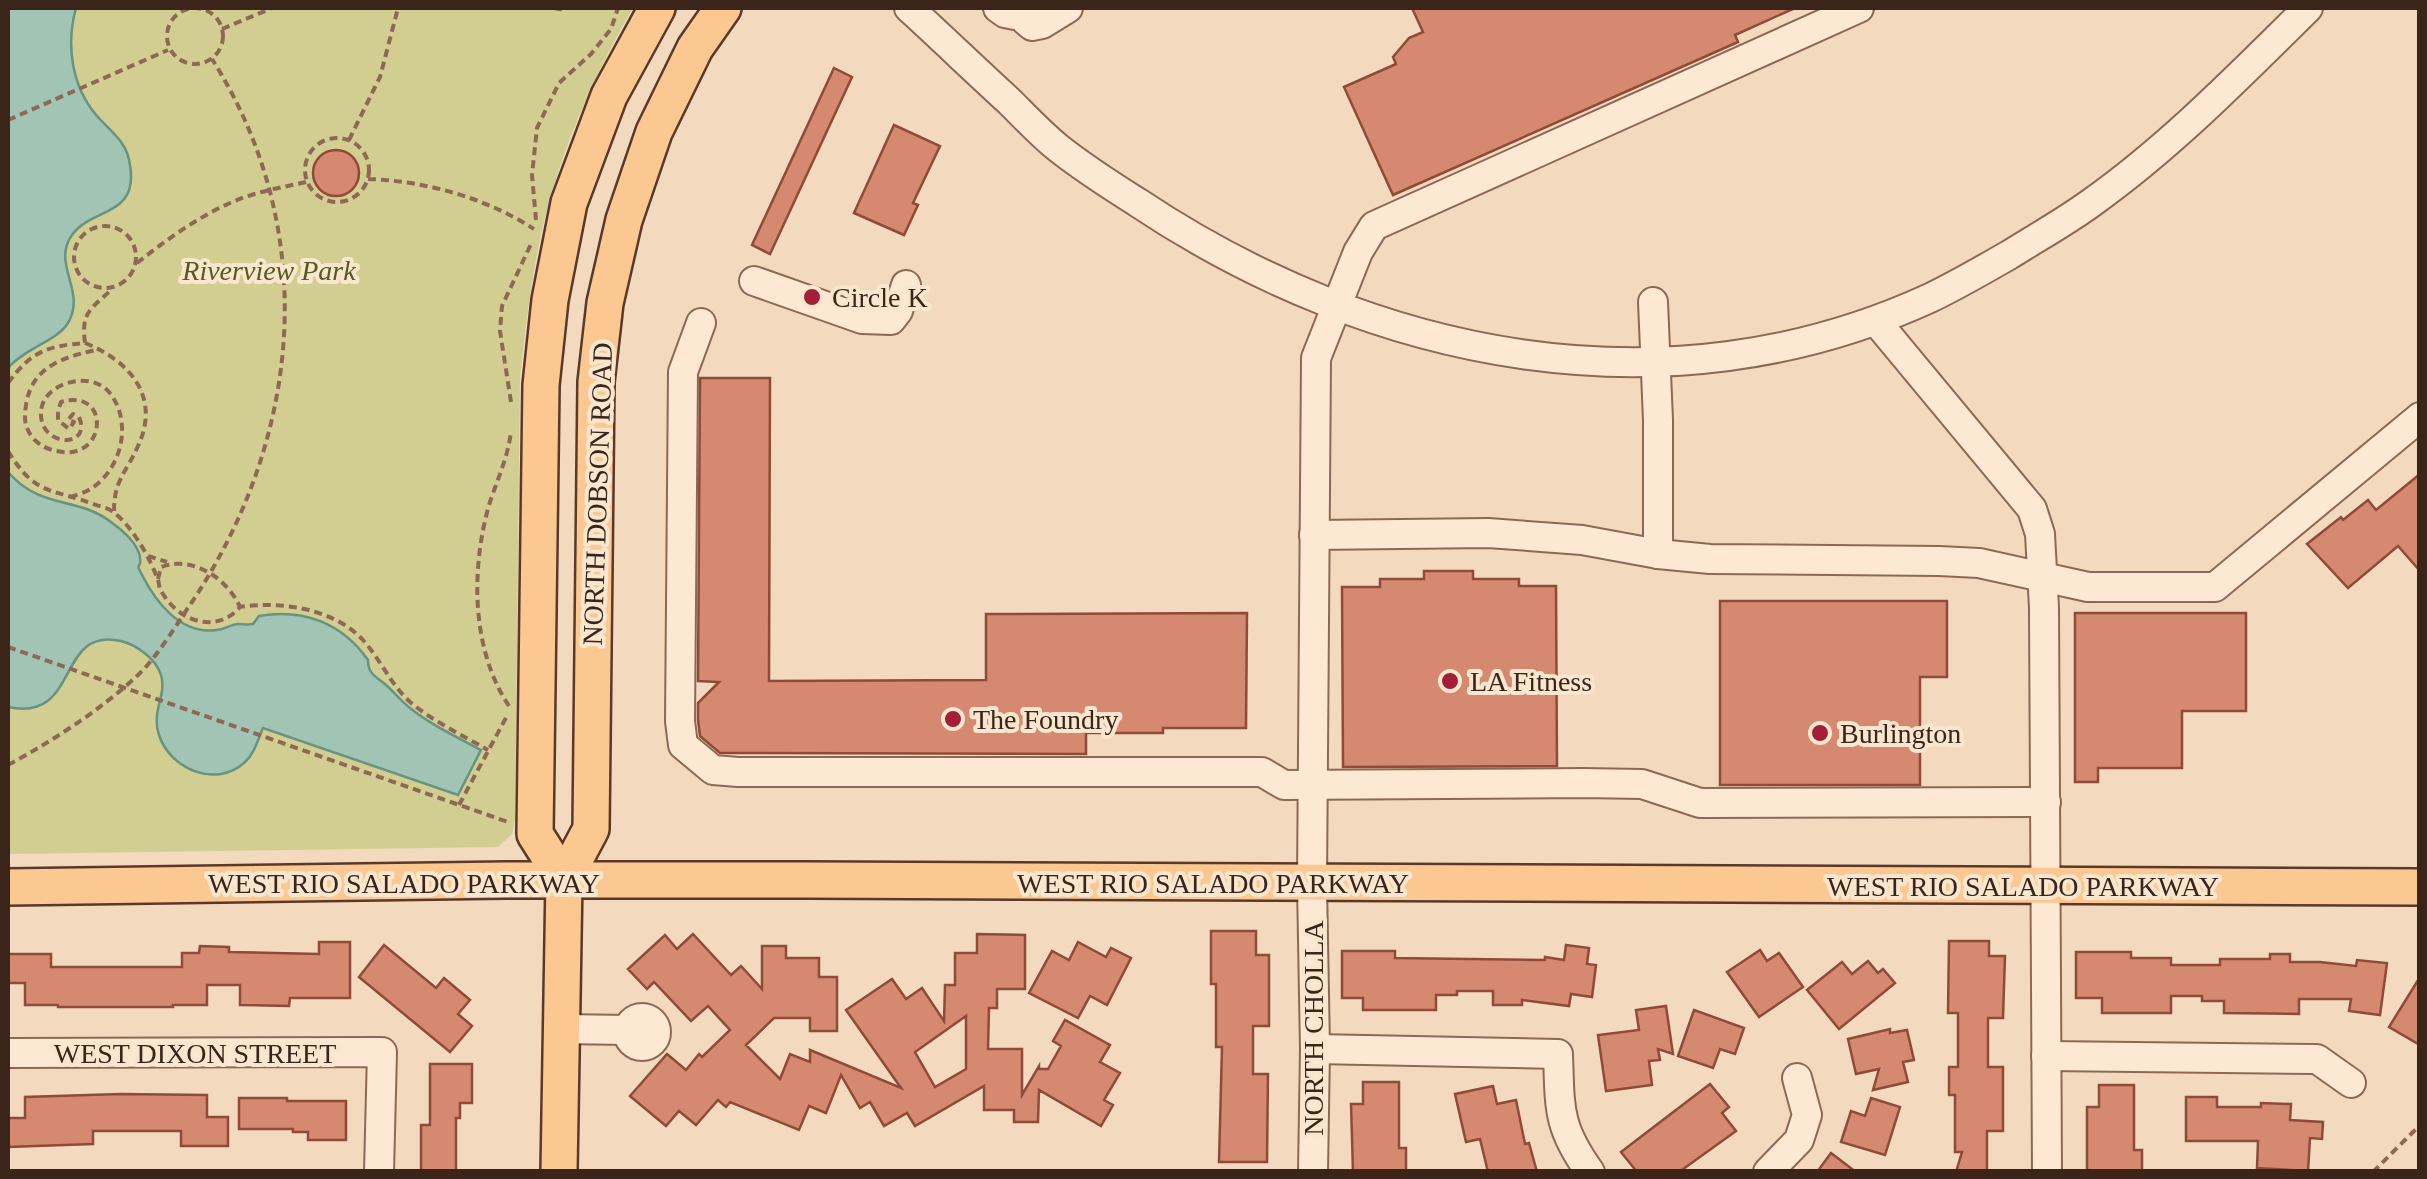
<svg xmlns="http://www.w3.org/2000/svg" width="2427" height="1179" font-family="Georgia,serif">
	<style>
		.green { fill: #d2ce91 }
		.water { fill: #a2c4b4; stroke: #689381; stroke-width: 2.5 }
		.building { fill: #d58970; stroke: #8f4b38; stroke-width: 2.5; fill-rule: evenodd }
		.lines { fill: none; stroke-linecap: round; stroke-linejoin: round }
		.minor-casing { stroke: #8d6955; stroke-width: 32 }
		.major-casing { stroke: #5a382a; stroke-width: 40 }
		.path { stroke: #8d6955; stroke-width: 4; stroke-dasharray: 8 5; stroke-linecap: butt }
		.minor { stroke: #fde9d3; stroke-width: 28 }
		.major { stroke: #fbc891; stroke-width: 35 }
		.poi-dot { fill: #a31e36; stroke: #f9e6cf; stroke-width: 4 }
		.labels { text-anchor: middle; stroke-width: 8; stroke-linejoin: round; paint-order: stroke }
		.park-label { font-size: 28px; font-style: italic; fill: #555a1f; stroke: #f9e6cf }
		.poi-label { font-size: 28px; fill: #3b251b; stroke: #f9e6cf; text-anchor: start }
		.street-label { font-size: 28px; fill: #3b251b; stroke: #f9e6cf }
	</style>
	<rect width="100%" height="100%" fill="#f3dabe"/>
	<!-- green -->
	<path class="green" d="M8,8H633C601,63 574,121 555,182C535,245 527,313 520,379L515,820L512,834L498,847L8,854Z"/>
	<!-- water -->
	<g class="water">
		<path d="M8,8H76C66,44 71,86 97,116C111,132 127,141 130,165C139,217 92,207 72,235C51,264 87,291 68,323C58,340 24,349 8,368Z"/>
		<path d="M8,472C41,510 77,496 111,522C121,529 139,544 140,558C142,569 135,562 141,573C155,601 180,635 216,630C224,630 231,624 238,624C243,624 248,625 253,624L259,616C303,608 342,623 368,660C368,675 376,676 386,685C394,692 401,701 410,708C431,725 457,737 481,750L458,795L263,728C258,739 255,753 245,762C216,789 170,769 159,735C151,710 167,696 161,675C156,659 137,645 121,641C55,626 81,723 8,707Z"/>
	</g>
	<!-- building -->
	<g class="building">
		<path d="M1412,8H1795L1735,35L1738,42L1393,195L1344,87L1396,64L1393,57L1409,38L1423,32Z"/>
		<path d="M834,68L852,77L770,254L752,245Z"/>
		<path d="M894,125L940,146L913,203L918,205L904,235L854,213Z"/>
		<circle cx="336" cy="173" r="23"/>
		<path d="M700,378H770L769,681L986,680V614L1247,613L1246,728H1163V733H1086V754L720,753L700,736L698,720V703L719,682L698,681Z"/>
		<path d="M2420,474V571L2398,546L2348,588L2307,544L2341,517L2343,520L2368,500L2376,510Z"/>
		<path d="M1424,571H1473V579H1519V586H1556L1557,766L1343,767L1342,587H1380V579H1424Z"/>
		<path d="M1720,601H1947V677H1920V785H1720Z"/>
		<path d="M2075,613H2246V711H2182V768H2098V782H2075Z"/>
		<path d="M1211,931H1256V955H1269V1026H1253V1074H1268L1267,1162H1219L1222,1047H1216V984H1211Z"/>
		<path d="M693,934L731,975L741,966L762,989V946H786V958H819V977H837V1031H810V1018H774L746,1045L780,1079L790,1054L810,1062V1050L901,1088L846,1010L892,979L906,999L922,988L944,1021L945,985H955V953H977V934L1025,935V989H997V1008H989L988,1049H1022V1095L1039,1066V1069H1048L1061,1046L1053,1041L1065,1020L1110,1045L1100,1062L1120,1073L1104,1100L1113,1105L1101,1126L1039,1090L1038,1122H1014V1110H984V1086L915,1126L907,1113L884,1126L870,1102L860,1108L841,1075L826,1113L809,1106L799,1130L730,1102L726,1107L718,1100L696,1125L679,1111L666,1126L630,1096L667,1054L686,1070L699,1054L702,1057L730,1030L708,1006L691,1021L654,982L647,989L628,969L665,935L677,949ZM966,1016V1069L935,1087L915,1052Z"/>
		<path d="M1949,941H1989V956H2005L2003,1018H1988V1067H2003V1131H1987V1172H1956L1962,1152H1955V1095H1949V1067H1958V1013H1948Z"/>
		<path d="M319,942H350V998H290L289,1006L240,1005V985H207V1005H173V1007H58V1005H25V983H8V954H51V967H182V953H199L200,946L229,947V952L319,954Z"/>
		<path d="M1078,942L1106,957L1111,948L1131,958L1107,1005L1090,996L1078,1018L1029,993L1052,951L1069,960Z"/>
		<path d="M384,945L436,988L444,978L470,1000L458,1014L472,1026L450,1052L359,977Z"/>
		<path d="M1566,945L1589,948L1587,964L1596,965L1592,997L1571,994L1569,1006L1522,1000V1005H1493V991H1457V995H1436V1010H1363V998H1342V951H1395V958L1545,960V957L1564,960Z"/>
		<path d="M1760,950L1767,961L1779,953L1803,987L1759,1017L1727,972Z"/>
		<path d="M2076,952H2131V958H2171V965H2220V959H2270V954H2290V962H2320L2356,966L2357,960L2387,963L2380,1015L2349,1011L2351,999H2299V1014L2224,1013V1001H2202V996H2171V1013H2102V998H2076Z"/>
		<path d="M1868,961L1878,973L1883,969L1895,983L1839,1029L1807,990L1842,962L1852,974Z"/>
		<path d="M2420,977V1045L2389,1027Z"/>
		<path d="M1666,1006L1673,1054L1658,1049L1660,1060L1649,1061L1652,1085L1606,1091L1598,1035L1639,1030L1636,1010Z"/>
		<path d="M1694,1010L1744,1028L1735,1054L1720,1049L1713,1068L1678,1056Z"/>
		<path d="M1890,1029V1033L1907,1030L1914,1060L1903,1062L1908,1082L1873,1090L1879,1069L1856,1074L1848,1039Z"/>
		<path d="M430,1064H472V1103H460V1118H456V1172H421V1125H430Z"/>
		<path d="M1363,1082H1399V1148H1406V1172H1353L1351,1104H1363Z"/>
		<path d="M1710,1084L1729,1107L1722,1113L1736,1131L1679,1172H1637L1621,1152Z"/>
		<path d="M2099,1085H2134V1150H2142V1172H2087V1107H2099Z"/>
		<path d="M1493,1086L1497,1104L1516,1100L1525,1144L1529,1143L1537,1172H1488L1480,1139L1466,1142L1455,1094Z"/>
		<path d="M121,1094L207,1095V1117H228V1146H181V1131H93V1144L8,1147V1118H25V1097Z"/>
		<path d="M2186,1097H2217V1107H2261V1103L2291,1104L2290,1120L2323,1122L2322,1139L2310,1138L2308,1171L2257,1168L2258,1141H2186Z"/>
		<path d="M239,1098H287V1101H346V1140H308V1132H293V1129H239Z"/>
		<path d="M1871,1098L1900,1107L1885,1155L1841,1142L1851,1111L1865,1116Z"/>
		<path d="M1831,1153L1856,1172H1817Z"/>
	</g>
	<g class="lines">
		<defs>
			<g id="minor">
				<path d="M909,8C943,39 976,71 1010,102C1025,117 1040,133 1057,147C1082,167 1110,185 1137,202C1372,359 1666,419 1930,298C1957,285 1983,270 2009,255C2036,238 2065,222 2091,203C2171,146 2239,76 2308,8"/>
				<path d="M998,8L1005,13L1015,15L1027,8"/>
				<path d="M1026,21L1032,26L1042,24L1068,8"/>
				<path d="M754,281L862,319L891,320L898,311L906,285"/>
				<path d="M1653,302L1658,420V554"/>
				<path d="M1876,321L2032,509L2040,534L2044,608L2047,1172"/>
				<path d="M701,323L683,372L680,721L683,745L713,770L738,772H1262L1284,785L1583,783L1642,784L1700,803L2046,802"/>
				<path d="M1314,535L1488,533L1582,540L1658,554L1710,559L1939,561L1979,563L2088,587H2215L2420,417"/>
				<circle cx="642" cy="1032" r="14"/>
				<path d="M562,1029L628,1030"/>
				<path d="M1315,1049L1558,1054C1560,1108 1557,1126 1590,1172"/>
				<path d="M8,1053L382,1052L379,1172"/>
				<path d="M2046,1056L2317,1059L2351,1083"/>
				<path d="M1313,1172L1315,1049L1312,884L1316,358L1358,252L1374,226L1859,8"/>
				<path d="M1768,1172L1799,1140L1807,1115L1797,1078"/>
			</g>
			<g id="major">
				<path d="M564,880L535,834L541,385L550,300L569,203L609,96L657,8"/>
				<path d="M8,887L507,880H806L2420,887"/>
				<path d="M559,1172L564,880L591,829L596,382L605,303L624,220L654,132L695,48L723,8"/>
			</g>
		</defs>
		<!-- minor casing -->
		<use href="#minor" class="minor-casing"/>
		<!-- major casing -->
		<use href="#major" class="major-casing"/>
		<!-- path -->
		<g class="path">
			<circle cx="195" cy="36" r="28"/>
			<path d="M554,8L565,10L566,8"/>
			<path d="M222,29L272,8"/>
			<path d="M8,120L168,50"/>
			<circle cx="337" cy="170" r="32"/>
			<path d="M349,140L380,77L398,8"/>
			<path d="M368,179C426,181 486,198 534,229"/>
			<path d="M536,220L532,175L537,128L559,83L591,54L611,29L618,8"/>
			<circle cx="105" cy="257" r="31"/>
			<path d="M137,263C165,241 196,218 230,203C254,192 280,188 306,182"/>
			<path d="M85,343C130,361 161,397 138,446C126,473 114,480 114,511"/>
			<path d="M8,383C31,352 46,346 85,343C81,312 90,310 111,290"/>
			<path d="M511,402L500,331L502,306L531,244"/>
			<path d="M8,451C36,497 52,488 96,505C103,507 111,509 117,515C134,530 150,558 158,580C161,590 157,585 163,594C180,622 217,634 240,607C280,601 333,608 363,640C380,659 390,683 409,701C432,721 462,735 488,750"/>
			<path d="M70,497C77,495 86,492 92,488C122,468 133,421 109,392C92,371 44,381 41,411C38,448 93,449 79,417L73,414L68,420L74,422L69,429L58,420V411L61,402C112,387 107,463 57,451C44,449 32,441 27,428C24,421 25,413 26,405C32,365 65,357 100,349"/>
			<path d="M148,556L167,562"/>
			<path d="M158,579L161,567C192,555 227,578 240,607"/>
			<path d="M8,647L508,822"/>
			<path d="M509,706C471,649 471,569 489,505C497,480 508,458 511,431"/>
			<path d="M8,765C51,742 102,709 138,675C158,656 176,625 192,602C302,437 321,231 212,59"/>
			<path d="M459,805L508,714"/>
			<path d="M2373,1172L2420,1125"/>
		</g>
		<!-- minor -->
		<use href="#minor" class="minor"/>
		<!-- major -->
		<use href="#major" class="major"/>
	</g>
	<!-- markers -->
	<g class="poi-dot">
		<circle cx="812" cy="297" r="10"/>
		<circle cx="1450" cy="681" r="10"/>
		<circle cx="953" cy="719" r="10"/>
		<circle cx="1820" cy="733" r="10"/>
	</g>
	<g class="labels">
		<!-- park labels -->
		<g class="park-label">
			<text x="269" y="280">Riverview Park</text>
		</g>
		<!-- poi labels -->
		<g class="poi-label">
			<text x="832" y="307">Circle K</text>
			<text x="1470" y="691">LA Fitness</text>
			<text x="973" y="729">The Foundry</text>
			<text x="1840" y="743">Burlington</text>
		</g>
		<!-- street labels -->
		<g class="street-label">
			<text transform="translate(597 494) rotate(-88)" y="10">NORTH DOBSON ROAD</text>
			<text x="404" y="893">WEST RIO SALADO PARKWAY</text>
			<text x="1213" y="893">WEST RIO SALADO PARKWAY</text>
			<text x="2023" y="896">WEST RIO SALADO PARKWAY</text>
			<text transform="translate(1313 1028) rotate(-90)" y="10">NORTH CHOLLA</text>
			<text x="195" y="1063">WEST DIXON STREET</text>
		</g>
	</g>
	<!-- border -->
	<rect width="2427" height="1179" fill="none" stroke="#3b251b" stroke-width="20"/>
</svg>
